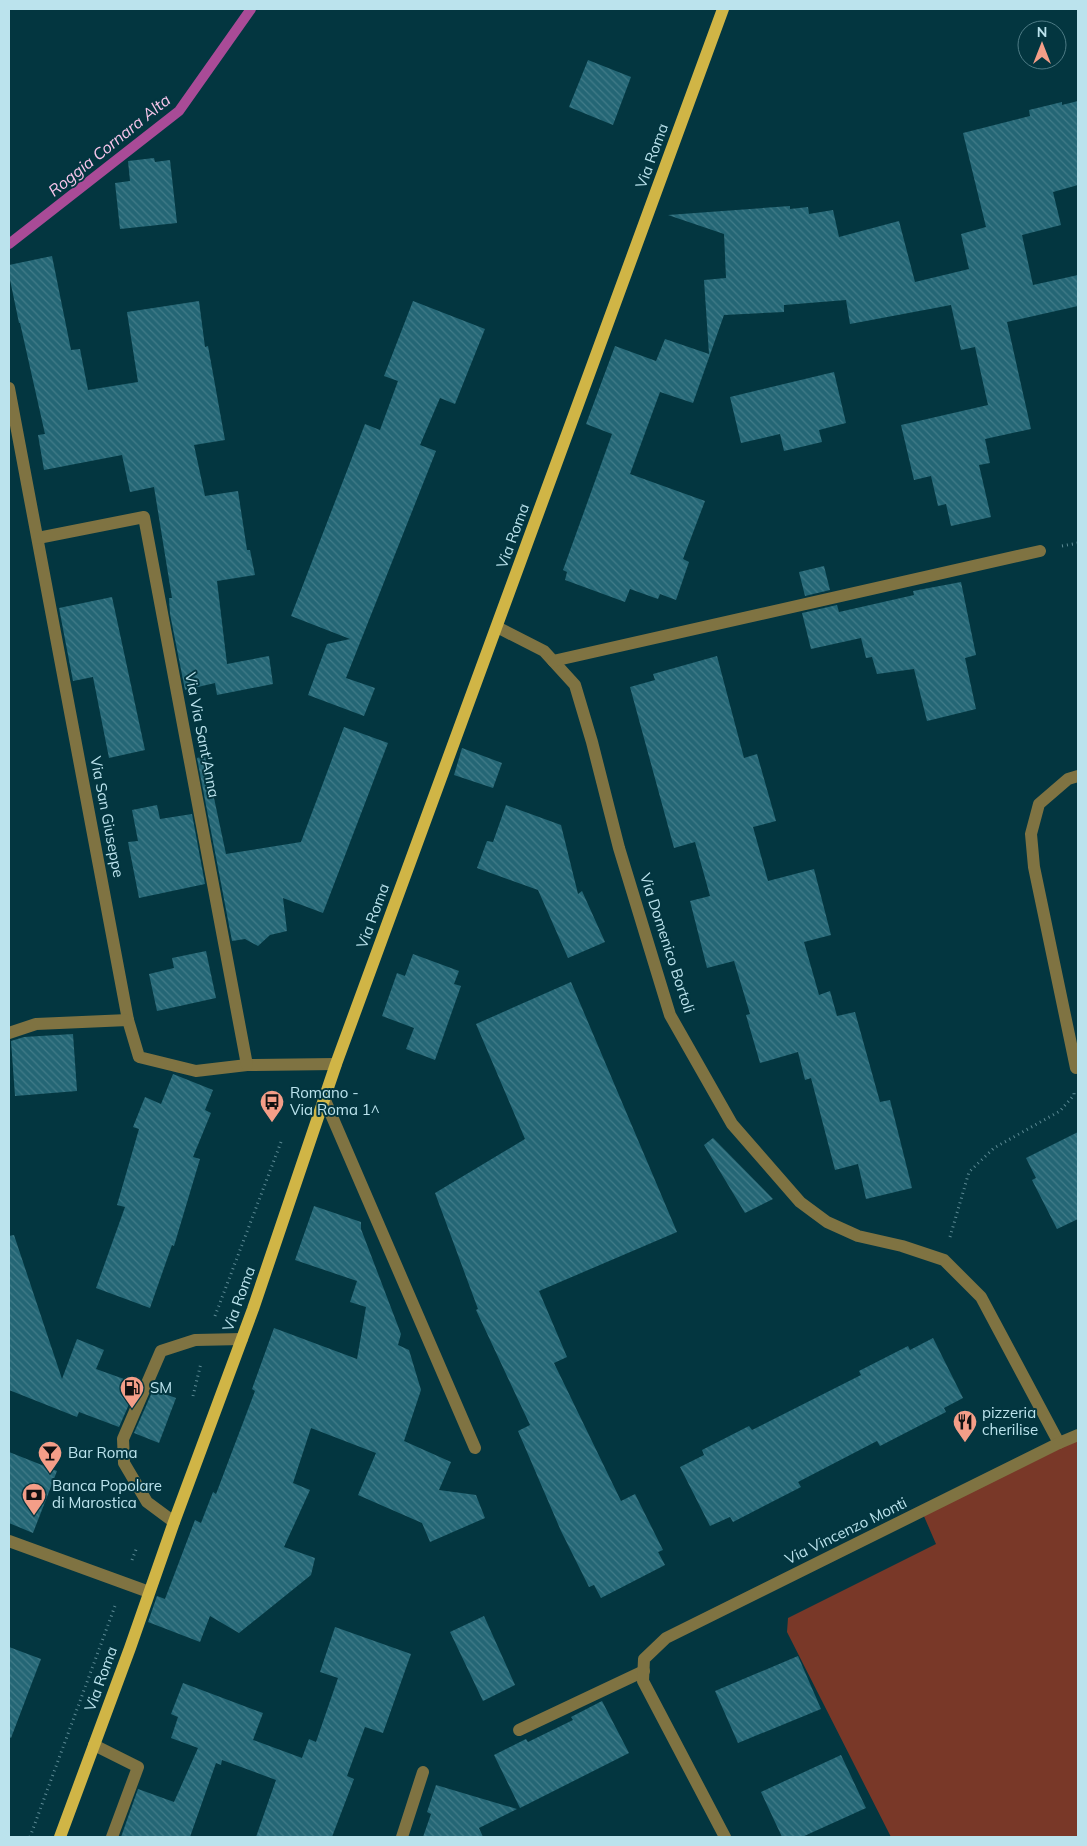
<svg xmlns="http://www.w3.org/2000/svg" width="1087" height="1846" font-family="Mulish,sans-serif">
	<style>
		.pitch { fill: #793828 }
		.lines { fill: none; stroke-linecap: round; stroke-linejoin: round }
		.stream { stroke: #a94b97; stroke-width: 10 }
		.building { fill: url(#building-back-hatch) }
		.path { stroke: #5c8a94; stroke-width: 3; stroke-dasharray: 1 4; stroke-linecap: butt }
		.minor { stroke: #7f7342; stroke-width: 12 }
		.major { stroke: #d0b546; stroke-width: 12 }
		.labels { text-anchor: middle; stroke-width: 4; stroke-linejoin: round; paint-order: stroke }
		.street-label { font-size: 15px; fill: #bbe3ed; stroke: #033640 }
		.poi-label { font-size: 15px; fill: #bbe3ed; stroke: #033640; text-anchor: start }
		.water-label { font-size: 16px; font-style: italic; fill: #f8c6eb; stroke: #033640 }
	</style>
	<defs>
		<pattern id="building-back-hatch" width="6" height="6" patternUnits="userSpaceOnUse" patternTransform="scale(1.25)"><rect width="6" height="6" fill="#246675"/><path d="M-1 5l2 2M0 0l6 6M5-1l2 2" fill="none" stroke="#427c89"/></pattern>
	</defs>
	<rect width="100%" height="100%" fill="#033640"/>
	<!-- pitch -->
	<path class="pitch" d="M1078,1437V1837H891L787,1632L788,1618L936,1544L923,1514Z"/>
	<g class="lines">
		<!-- stream -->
		<path class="stream" d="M9,244L179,111L251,9"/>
	</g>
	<!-- building -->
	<g class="building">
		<path d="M588,60L631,77L613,125L569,107Z"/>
		<path d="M1078,101V185L1053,192L1061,225L1022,235L1033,285L1078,275V306L1007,322L1031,429L985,439L990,463L979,465L991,517L951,526L946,504L938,506L931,476L914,480L901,425L988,405L975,347L961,350L951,305L850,324L846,300L784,305V312L724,315L693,403L660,392L630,474L705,501L683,559L689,562L676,600L660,594L658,599L630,589L625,602L565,580L567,572L563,570L612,434L586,424L615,346L656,361L665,339L709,354L704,280L726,278L724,234L668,215L790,206V209L808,207L809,214L833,210L839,237L899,221L915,282L969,269L961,234L986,227L963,133L1030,116L1029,110L1062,102V105Z"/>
		<path d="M154,158L155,162L170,160L177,223L120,229L115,183L130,181L128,161Z"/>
		<path d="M52,256L71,350L80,349L88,390L138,382L127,312L199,301L205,347L208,346L225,440L194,445L205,496L238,491L247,550H250L255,575L217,581L227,664L269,656L273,684L217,695L215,683L185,690L170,614L169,598H172L154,487L130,492L122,455L44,470L38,435L45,434L20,323H19L9,275V265Z"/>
		<path d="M413,301L485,329L455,404L440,398L420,445L436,451L346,678L375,688L364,716L308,695L327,644L350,639L291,616L365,424L380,430L398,381L384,376Z"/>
		<path d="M834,372L846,423L819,430L822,442L784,451L780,434L741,443L730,397Z"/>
		<path d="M824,566L830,590L805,596L799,572Z"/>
		<path d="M961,582L976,655L965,658L976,709L927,721L914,669L877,674L872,657L866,658L861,638L811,649L802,613L837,605L839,612L914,595L913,591Z"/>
		<path d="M112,597L145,750L109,758L93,677L73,681L59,608Z"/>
		<path d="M717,656L744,758L757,754L776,821L753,827L768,881L814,869L831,935L804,942L819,995L830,991L837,1016L855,1012L880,1102L890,1100L912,1188L866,1199L858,1164L835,1170L811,1078L805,1080L798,1052L760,1063L746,1015L750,1014L734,961L707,968L690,901L710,896L695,842L674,848L630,687L655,680L653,674Z"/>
		<path d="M344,727L388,743L323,913L283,898L287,931L270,935L258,946L245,939L232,941L197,758L205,756L226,854L301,842Z"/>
		<path d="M462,748L502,763L493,788L454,775Z"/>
		<path d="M157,805L160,819L192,814L205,884L139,898L128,842L138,841L132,810Z"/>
		<path d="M506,805L561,825L578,894L582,891L605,942L568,958L538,890L477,868L487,841L493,842Z"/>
		<path d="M206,951L216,998L157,1011L149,974L174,968L172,958Z"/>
		<path d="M413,954L459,971L454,984L461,986L435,1060L406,1049L414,1028L382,1016L397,973L405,976Z"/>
		<path d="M571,982L677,1232L539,1291L567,1357L554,1363L621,1501L635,1494L663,1550L658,1552L665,1565L601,1598L594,1585L589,1587L561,1531L518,1431L530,1425L476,1310L478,1309L435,1193L525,1139L476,1024Z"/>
		<path d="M73,1034L77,1091L15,1096L11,1041L24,1037Z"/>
		<path d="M173,1074L213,1090L205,1110L211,1113L193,1157L200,1159L174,1246L172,1245L150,1308L96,1288L125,1207L117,1205L139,1129L133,1127L145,1097L161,1104Z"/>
		<path d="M1078,1132V1219L1057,1229L1032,1180L1036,1178L1026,1158Z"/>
		<path d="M713,1138L773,1199L745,1213L704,1145Z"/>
		<path d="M314,1206L361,1222V1229L401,1334L398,1345L409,1350L421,1390L404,1441L451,1462L439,1490L476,1495L485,1518L430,1542L422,1523L358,1495L376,1453L311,1428L293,1483L310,1490L284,1547L315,1558L311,1575L239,1633L210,1616L200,1642L148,1622L157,1596L165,1599L195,1520L201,1523L213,1492L216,1494L255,1391L252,1389L274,1328L357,1359L366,1307L350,1302L357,1281L295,1260Z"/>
		<path d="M14,1235L62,1379L77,1339L104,1350L96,1369L138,1384L119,1427L79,1412L77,1417L9,1390V1236Z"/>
		<path d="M933,1338L963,1398L944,1408L946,1412L880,1446L877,1441L798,1482L801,1487L733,1522L730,1517L710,1526L680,1467L704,1455L702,1450L749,1426L752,1430L861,1375L859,1371L908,1346L910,1350Z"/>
		<path d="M153,1390L176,1398L159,1443L134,1433Z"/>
		<path d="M9,1452L57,1471L33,1533L9,1523Z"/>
		<path d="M484,1616L515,1685L483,1701L450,1632Z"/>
		<path d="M335,1627L411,1654L383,1733L365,1727L347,1776L354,1779L332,1837H256L276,1780L222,1760L221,1765L216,1763L190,1837H121L138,1789L174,1802L198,1748L171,1738L178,1717L171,1714L183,1683L263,1713L253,1740L302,1758L309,1739L316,1742L338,1678L320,1672Z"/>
		<path d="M9,1647L41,1659L11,1738L9,1737Z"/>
		<path d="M798,1656L821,1709L738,1743L715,1691Z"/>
		<path d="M602,1701L629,1753L520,1808L494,1755L526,1739L528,1742L573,1720L571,1717Z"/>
		<path d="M841,1755L866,1808L802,1837H782L761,1792Z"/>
		<path d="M436,1785L517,1809L479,1828L483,1837H423L431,1814L427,1812Z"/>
	</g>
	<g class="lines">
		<!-- path -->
		<g class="path">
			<path d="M1062,546L1078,543"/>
			<path d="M950,1237L969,1172L994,1148L1060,1111L1074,1095V1091"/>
			<path d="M215,1316L281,1142"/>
			<path d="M193,1396L201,1363"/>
			<path d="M132,1560L137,1547"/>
			<path d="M30,1837L115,1606"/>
		</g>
		<!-- minor -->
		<g class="minor">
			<path d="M9,388L128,1020L139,1057L196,1071L247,1065L336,1064"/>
			<path d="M38,538L144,517L247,1065"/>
			<path d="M497,627L544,651L575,685L592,742L619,848L670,1015L732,1124L800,1202L827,1222L858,1236L902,1246L944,1260L981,1297L1059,1443"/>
			<path d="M553,661L1040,551"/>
			<path d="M9,1033L36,1024L128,1020"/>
			<path d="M1076,1068L1034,867L1031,834L1039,804L1068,779L1078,776"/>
			<path d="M324,1098L475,1448"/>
			<path d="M174,1522L147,1502L124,1463L123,1439L161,1351L195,1340L242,1339"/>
			<path d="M9,1541L149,1592"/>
			<path d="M519,1730L644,1671"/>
			<path d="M94,1745L138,1767L112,1837"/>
			<path d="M402,1837L423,1772"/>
			<path d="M725,1837L643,1681L644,1659L666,1638L1059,1443L1078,1435"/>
		</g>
		<!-- major -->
		<path class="major" d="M60,1837L130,1648L174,1522L253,1309L336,1064L723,9"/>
	</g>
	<!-- icons -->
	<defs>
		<symbol id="bus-pin" viewBox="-11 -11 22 30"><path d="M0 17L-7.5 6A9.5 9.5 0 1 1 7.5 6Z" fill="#f49e88" stroke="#033640"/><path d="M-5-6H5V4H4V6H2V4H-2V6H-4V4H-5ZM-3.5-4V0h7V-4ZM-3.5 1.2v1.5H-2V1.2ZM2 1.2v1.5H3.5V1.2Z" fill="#111"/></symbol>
		<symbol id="fuel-pin" viewBox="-11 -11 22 30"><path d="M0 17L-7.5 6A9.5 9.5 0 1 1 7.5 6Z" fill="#f49e88" stroke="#033640"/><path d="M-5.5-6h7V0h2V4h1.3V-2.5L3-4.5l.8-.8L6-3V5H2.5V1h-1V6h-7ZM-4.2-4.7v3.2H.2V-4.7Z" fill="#111"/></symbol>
		<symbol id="restaurant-pin" viewBox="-11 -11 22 30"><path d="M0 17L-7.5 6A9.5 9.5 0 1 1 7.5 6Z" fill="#f49e88" stroke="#033640"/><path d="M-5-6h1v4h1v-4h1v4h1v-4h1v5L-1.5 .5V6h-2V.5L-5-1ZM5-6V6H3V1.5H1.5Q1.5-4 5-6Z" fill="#111"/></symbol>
		<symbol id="bar-pin" viewBox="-11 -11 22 30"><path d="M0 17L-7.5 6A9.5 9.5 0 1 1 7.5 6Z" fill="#f49e88" stroke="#033640"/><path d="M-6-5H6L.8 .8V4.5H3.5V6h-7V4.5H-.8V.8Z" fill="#111"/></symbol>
		<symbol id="bank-pin" viewBox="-11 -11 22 30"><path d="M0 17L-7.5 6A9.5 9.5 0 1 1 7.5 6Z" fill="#f49e88" stroke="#033640"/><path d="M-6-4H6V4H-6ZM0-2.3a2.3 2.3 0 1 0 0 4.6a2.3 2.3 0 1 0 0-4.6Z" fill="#111"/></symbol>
	</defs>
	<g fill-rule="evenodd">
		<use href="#bus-pin" x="258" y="1088" width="28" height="38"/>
		<use href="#fuel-pin" x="118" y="1374" width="28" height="38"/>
		<use href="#restaurant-pin" x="951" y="1408" width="28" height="38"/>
		<use href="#bar-pin" x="36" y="1439" width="28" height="38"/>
		<use href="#bank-pin" x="20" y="1481" width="28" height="38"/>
	</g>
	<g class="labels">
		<!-- street labels -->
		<g class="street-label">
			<text transform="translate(652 156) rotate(-70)" y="5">Via Roma</text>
			<text transform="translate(513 536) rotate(-70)" y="5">Via Roma</text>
			<text transform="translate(202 735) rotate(79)" y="5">Via Via Sant'Anna</text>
			<text transform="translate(107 817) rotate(79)" y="5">Via San Giuseppe</text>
			<text transform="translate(373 916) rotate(-70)" y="5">Via Roma</text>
			<text transform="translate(667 943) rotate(72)" y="5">Via Domenico Bortoli</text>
			<text transform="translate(239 1299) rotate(-70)" y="5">Via Roma</text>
			<text transform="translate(846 1531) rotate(-26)" y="5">Via Vincenzo Monti</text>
			<text transform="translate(101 1679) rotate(-70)" y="5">Via Roma</text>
		</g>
		<!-- poi labels -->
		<g class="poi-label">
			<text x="290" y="1098">Romano -<tspan x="290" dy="17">Via Roma 1^</tspan></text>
			<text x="150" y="1393">SM</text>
			<text x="982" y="1418">pizzeria<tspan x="982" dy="17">cherilise</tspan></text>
			<text x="68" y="1458">Bar Roma</text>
			<text x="52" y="1491">Banca Popolare<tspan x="52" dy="17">di Marostica</tspan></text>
		</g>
		<!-- water labels -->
		<g class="water-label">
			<text transform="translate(109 145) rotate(-39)" y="6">Roggia Cornara Alta</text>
		</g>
	</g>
	<!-- border -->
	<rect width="1087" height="1846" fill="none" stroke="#bbe3ed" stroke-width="20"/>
	<!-- north arrow -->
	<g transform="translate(1042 45)"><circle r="24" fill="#033640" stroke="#4d7b85"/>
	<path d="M0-4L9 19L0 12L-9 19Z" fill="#f49e88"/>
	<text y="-8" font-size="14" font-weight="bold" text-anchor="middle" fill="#bbe3ed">N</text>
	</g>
</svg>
